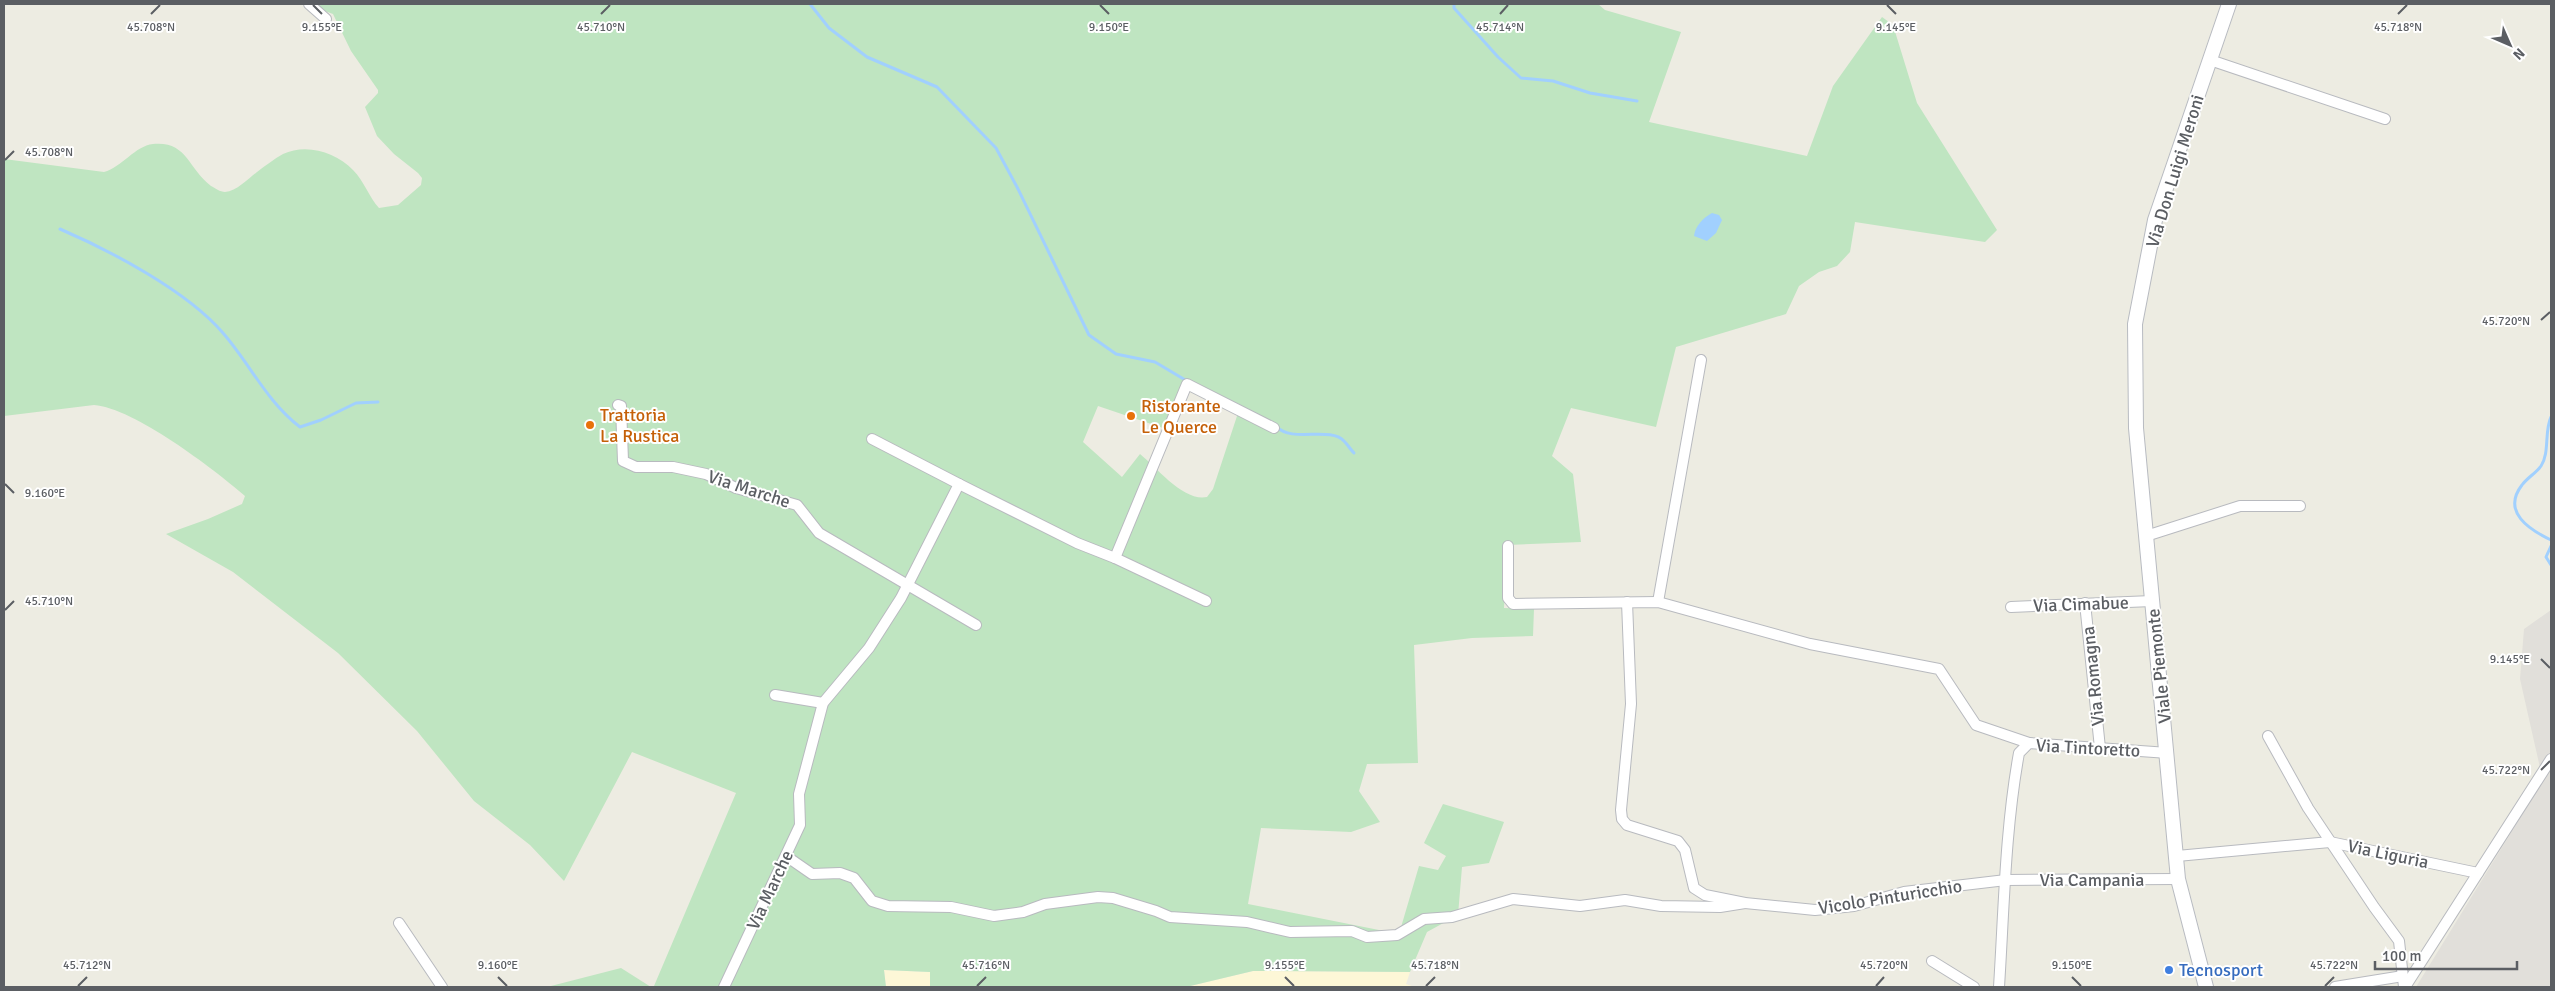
<svg xmlns="http://www.w3.org/2000/svg" width="2555" height="991" font-family="Signika,sans-serif">
	<style>
		.commercial { fill: #fdf7d7 }
		.industrial { fill: #e1dfda }
		.green { fill: #bfe5c1; fill-rule: evenodd }
		.water { fill: #a1d0fe }
		.lines { fill: none; stroke-linecap: round; stroke-linejoin: round }
		.stream { stroke: #a1d0fe; stroke-width: 3 }
		.street-casing { stroke: #b8babf; stroke-width: 12 }
		.secondary-casing { stroke: #b8bbc1; stroke-width: 16 }
		.street { stroke: #fff; stroke-width: 10 }
		.secondary { stroke: #fff; stroke-width: 14 }
		.ticks { fill: none; stroke: #5b5e63; stroke-width: 2 }
		.food-dot { fill: #e8710a; stroke: #fff; stroke-width: 2 }
		.shop-dot { fill: #3f7fe0; stroke: #fff; stroke-width: 2 }
		.labels { text-anchor: middle; stroke-width: 4; stroke-linejoin: round; paint-order: stroke }
		.street-label { font-size: 18px; fill: #5b5e63; stroke: #fff }
		.food-label { font-size: 18px; fill: #c56008; stroke: #fff; text-anchor: start }
		.shop-label { font-size: 18px; fill: #366cbe; stroke: #fff; text-anchor: start }
		.ticks-label { font-size: 12px; text-anchor: middle; fill: #5b5e63; stroke: #fff; stroke-width: 4; stroke-linejoin: round; paint-order: stroke }
	</style>
	<rect width="100%" height="100%" fill="#edece2"/>
	<!-- commercial -->
	<g class="commercial">
		<path d="M884,970L930,972V987H886Z"/>
		<path d="M1253,971L1410,972L1406,984L1415,987H1186Z"/>
	</g>
	<!-- industrial -->
	<path class="industrial" d="M2551,610V987H2416L2543,781L2520,679L2524,629Z"/>
	<!-- green -->
	<g class="green">
		<path d="M306,4H1598L1605,10L1681,32L1649,122L1807,156L1833,86L1882,17L1893,25L1917,103L1997,230L1985,242L1855,222L1850,252L1837,266L1819,272L1799,286L1786,314L1676,347L1656,427L1571,408L1552,456L1573,474L1581,542L1507,545L1504,608L1534,609L1533,636L1472,638L1414,645L1418,763L1367,764L1359,791L1380,822L1351,832L1261,828L1248,904L1399,934L1419,866L1438,870L1446,856L1424,843L1443,804L1504,822L1489,863L1462,867L1458,915L1427,932L1410,972L1253,971L1186,987H930V972L884,970L886,987H657L654,986L736,793L632,752L564,881L530,845L474,801L417,731L338,653L233,572L166,534L208,519L242,504L245,496C214,469 134,408 94,405L4,416V159L104,172C122,167 135,146 153,144C187,141 187,167 211,186C215,188 220,192 225,192C237,191 249,178 257,172C265,166 274,159 283,154C306,143 336,152 353,170C364,181 369,197 379,208L398,205L421,185L422,178L418,173L394,154L377,136L365,107L378,93V90L351,51L333,14ZM1191,387L1238,413L1213,489L1207,497C1184,502 1157,468 1140,454L1122,477L1083,442L1098,406L1163,428Z"/>
		<path d="M621,968L651,987H547Z"/>
	</g>
	<!-- water -->
	<path class="water" d="M1712,213L1719,215L1722,220L1716,233L1707,241L1694,236C1695,226 1703,218 1712,213Z"/>
	<g class="lines">
		<!-- stream -->
		<g class="stream">
			<path d="M810,4L829,28L867,57L937,87L996,148L1017,187L1089,335L1116,354L1155,362L1187,381"/>
			<path d="M1454,4V8L1498,57L1521,78L1553,81L1590,93L1637,101"/>
			<path d="M60,229C111,251 187,291 223,333C250,364 267,402 300,427L321,420L356,403L378,402"/>
			<path d="M2551,417C2544,432 2550,452 2541,466C2536,473 2527,478 2522,485C2501,512 2530,530 2551,540"/>
			<path d="M1277,427C1292,443 1330,426 1344,441C1348,445 1350,449 1354,453"/>
			<path d="M2551,546L2546,557L2551,565"/>
		</g>
		<defs>
			<g id="street">
				<path d="M309,4L326,19"/>
				<path d="M2210,60L2385,119"/>
				<path d="M618,405L621,406L623,461L636,467H673L706,474L736,488L797,505L819,533L976,625"/>
				<path d="M872,439L959,484"/>
				<path d="M2146,536L2240,506H2300"/>
				<path d="M1508,546V598L1513,604L1658,602L1810,644L1939,669L1976,725L2029,743"/>
				<path d="M1115,558L1206,601"/>
				<path d="M1627,602L1631,704L1621,810L1622,819L1627,825L1678,841L1685,850L1694,888L1705,895L1745,903L1815,910L1854,906L1904,892L2006,880L2178,879"/>
				<path d="M1658,602L1701,360"/>
				<path d="M2085,603L2100,748"/>
				<path d="M2011,607L2152,601"/>
				<path d="M775,695L823,703"/>
				<path d="M2268,736L2308,808L2374,907L2399,941L2404,987"/>
				<path d="M786,856L812,874L840,873L854,878L872,901L888,906L951,907L994,916L1023,912L1045,904L1098,897L1113,898L1156,911L1170,917L1247,922L1290,932L1352,931L1367,937L1397,935L1424,919L1452,917L1513,899L1580,906L1625,900L1661,906L1720,907L1745,903"/>
				<path d="M2177,856L2330,842L2478,873"/>
				<path d="M399,923L442,987"/>
				<path d="M1932,961L1974,987"/>
				<path d="M724,987L800,825L799,794L823,703L869,648L901,598L959,484L1077,543L1115,558L1187,384L1274,428"/>
				<path d="M1999,987C2004,909 2005,830 2019,753L2029,743L2168,753"/>
				<path d="M2335,987L2403,976"/>
				<path d="M2405,987L2551,759"/>
			</g>
			<path id="secondary" d="M2206,987L2178,879L2136,428L2135,324L2155,220L2229,4"/>
		</defs>
		<!-- street casing -->
		<use href="#street" class="street-casing"/>
		<!-- secondary casing -->
		<use href="#secondary" class="secondary-casing"/>
		<!-- street -->
		<use href="#street" class="street"/>
		<!-- secondary -->
		<use href="#secondary" class="secondary"/>
	</g>
	<!-- ticks -->
	<path class="ticks" d="M313,5L322,14M1100,5L1109,14M1887,5L1896,14M151,14L160,5M601,14L610,5M1500,14L1508,5M2398,14L2407,5M5,160L14,151M2541,320L2550,312M5,484L14,493M5,610L14,601M2541,659L2550,668M2541,770L2550,761M498,977L507,986M1285,977L1294,986M2072,977L2081,986M78,986L87,977M977,986L986,977M1426,986L1435,977M1876,986L1884,977M2325,986L2334,977"/>
	<!-- markers -->
	<g class="food-dot">
		<circle cx="1131" cy="416" r="5"/>
		<circle cx="590" cy="425" r="5"/>
	</g>
	<circle class="shop-dot" cx="2169" cy="970" r="5"/>
	<g class="labels">
		<!-- street labels -->
		<g class="street-label">
			<text transform="translate(2175 171) rotate(-73)" y="6">Via Don Luigi Meroni</text>
			<text transform="translate(749 489) rotate(18)" y="6">Via Marche</text>
			<text transform="translate(2081 604) rotate(-2)" y="6">Via Cimabue</text>
			<text transform="translate(2159 666) rotate(-96)" y="6">Viale Piemonte</text>
			<text transform="translate(2093 676) rotate(-96)" y="6">Via Romagna</text>
			<text transform="translate(2088 748) rotate(3)" y="6">Via Tintoretto</text>
			<text transform="translate(2388 854) rotate(12)" y="6">Via Liguria</text>
			<text x="2092" y="886">Via Campania</text>
			<text transform="translate(770 890) rotate(-65)" y="6">Via Marche</text>
			<text transform="translate(1890 897) rotate(-9)" y="6">Vicolo Pinturicchio</text>
		</g>
		<!-- food labels -->
		<g class="food-label">
			<text x="1141" y="412">Ristorante<tspan x="1141" dy="21">Le Querce</tspan></text>
			<text x="600" y="421">Trattoria<tspan x="600" dy="21">La Rustica</tspan></text>
		</g>
		<!-- shop labels -->
		<g class="shop-label">
			<text x="2179" y="976">Tecnosport</text>
		</g>
	</g>
	<g class="ticks-label">
		<text x="151" y="31">45.708°N</text>
		<text x="322" y="31">9.155°E</text>
		<text x="601" y="31">45.710°N</text>
		<text x="1109" y="31">9.150°E</text>
		<text x="1500" y="31">45.714°N</text>
		<text x="1896" y="31">9.145°E</text>
		<text x="2398" y="31">45.718°N</text>
		<text x="49" y="156">45.708°N</text>
		<text x="2506" y="325">45.720°N</text>
		<text x="45" y="497">9.160°E</text>
		<text x="49" y="605">45.710°N</text>
		<text x="2510" y="663">9.145°E</text>
		<text x="2506" y="774">45.722°N</text>
		<text x="87" y="969">45.712°N</text>
		<text x="986" y="969">45.716°N</text>
		<text x="1285" y="969">9.155°E</text>
		<text x="1435" y="969">45.718°N</text>
		<text x="2334" y="969">45.722°N</text>
		<text x="498" y="969">9.160°E</text>
		<text x="1884" y="969">45.720°N</text>
		<text x="2072" y="969">9.150°E</text>
	</g>
	<!-- border -->
	<rect width="2555" height="991" fill="none" stroke="#5b5e63" stroke-width="10"/>
	<!-- north arrow -->
	<g transform="translate(2510 45) rotate(135)" stroke="#ffffff" stroke-width="4" paint-order="stroke">
	<path d="M0-4L9 19L0 12L-9 19Z" fill="#5b5e63"/>
	<text y="-8" font-size="14" font-weight="bold" text-anchor="middle" fill="#5b5e63">N</text>
	</g>
	<!-- scale -->
	<path d="M2375 961v8h142v-8" fill="none" stroke="#5b5e63" stroke-width="2.5"/>
	<text x="2382" y="961" font-size="15" fill="#5b5e63" stroke="#ffffff" stroke-width="4" paint-order="stroke">100 m</text>
</svg>
